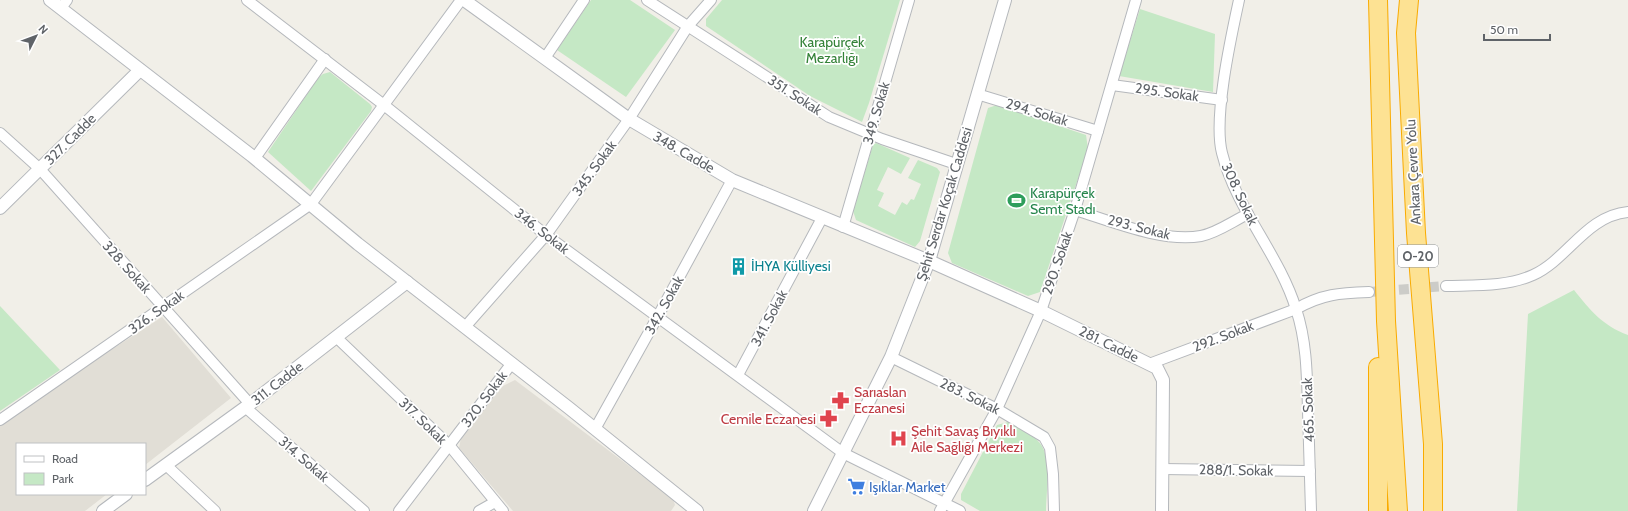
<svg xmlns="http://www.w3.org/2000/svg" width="1628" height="511" font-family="Cabin,sans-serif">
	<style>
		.education { fill: #e1ded6 }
		.green { fill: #c5e8c5 }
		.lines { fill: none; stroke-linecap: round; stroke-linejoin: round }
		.minor-tunnel { stroke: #ccccc8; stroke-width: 10; stroke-dasharray: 10 5; stroke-linecap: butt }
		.minor-casing { stroke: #b5b8bc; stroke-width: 12 }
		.tertiary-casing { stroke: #b5b8bc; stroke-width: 14 }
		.motorway-casing { stroke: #f9ab00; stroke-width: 20 }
		.minor { stroke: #fff; stroke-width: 10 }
		.tertiary { stroke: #fff; stroke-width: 12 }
		.motorway { stroke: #fde293; stroke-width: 18 }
		.labels { text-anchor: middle; stroke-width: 3.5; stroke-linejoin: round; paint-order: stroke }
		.shield { fill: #fff; stroke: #8f9295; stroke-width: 1 }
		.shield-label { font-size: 13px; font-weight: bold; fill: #5f6368 }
		.park-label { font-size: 14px; fill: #348238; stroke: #fff }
		.street-label { font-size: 14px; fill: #5f6368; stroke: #fff }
		.leisure-label { font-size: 14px; fill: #27864d; stroke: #fff; text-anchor: start }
		.culture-label { font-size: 14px; fill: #0d838f; stroke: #fff; text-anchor: start }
		.health-label { font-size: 14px; fill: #be3a42; stroke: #fff; text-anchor: start }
		.shop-label { font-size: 14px; fill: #366cbe; stroke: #fff; text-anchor: start }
	</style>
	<rect width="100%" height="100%" fill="#f1efe8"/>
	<!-- education -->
	<g class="education">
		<path d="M162,317L231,398L145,465V444H17V494H107L85,511H0V425L43,394Z"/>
		<path d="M515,380L673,499L675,505L671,511H513L459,448L461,438L503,386Z"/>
	</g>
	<!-- green -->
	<g class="green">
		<path d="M591,0H630L675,30L626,97L557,50Z"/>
		<path d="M722,0H900L869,103L862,122L810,96L706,26V19Z"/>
		<path d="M1140,9L1215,34L1213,92L1119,76Z"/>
		<path d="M330,72L370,104L372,107L371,111L311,191L268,152L318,78L323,74Z"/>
		<path d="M997,105L1086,135L1088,149L1040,292L1028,296L952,263L948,253L988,108Z"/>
		<path d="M876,143L910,158L901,174L888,167L877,190L884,193L878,206L895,215L902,202L907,205L911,199L914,200L921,184L908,178L918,160L937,168L940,172L920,241L915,247L856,220L853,211L873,145Z"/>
		<path d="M1574,290C1590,310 1603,326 1628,335V511H1517L1528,314Z"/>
		<path d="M0,306L60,370L0,411Z"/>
		<path d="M1008,422C1017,428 1029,433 1037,440C1053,453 1046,492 1046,511H980L961,500V494L997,425Z"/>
	</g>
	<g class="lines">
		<!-- minor-tunnel -->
		<path class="minor-tunnel" d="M1369,292L1446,286"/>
		<defs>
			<g id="minor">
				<path d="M247,0L384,105L546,235L843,453L960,511"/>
				<path d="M647,0L829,117L882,139L956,164"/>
				<path d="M1239,0C1231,37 1213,118 1222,153C1236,209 1279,254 1296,309C1307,342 1307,377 1308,411C1309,444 1310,478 1311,511"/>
				<path d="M61,8L67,0"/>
				<path d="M545,58L584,0"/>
				<path d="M1112,85L1222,100"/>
				<path d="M977,94L1098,131"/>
				<path d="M0,133L40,169L250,404"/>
				<path d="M255,158L325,59"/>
				<path d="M1075,210C1111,221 1163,243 1201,236C1217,233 1233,221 1248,214"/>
				<path d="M843,227L909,0"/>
				<path d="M1446,286C1475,285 1506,287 1533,275C1568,259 1586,216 1628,212"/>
				<path d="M465,327L546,235L629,119L688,26L711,0"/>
				<path d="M336,337L449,445L503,511"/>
				<path d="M891,357L997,409L1044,437L1050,448L1053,474L1054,511"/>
				<path d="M1149,364L1296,309C1322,294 1340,293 1369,292"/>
				<path d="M738,375L822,218"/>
				<path d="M245,407L364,511"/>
				<path d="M0,420L311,204L461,0"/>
				<path d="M595,429L658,316L732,180"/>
				<path d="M166,465L215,511"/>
				<path d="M1162,469L1310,471"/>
				<path d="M399,511L512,363"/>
				<path d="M479,511L495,502"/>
				<path d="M940,511L997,409L1041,311L1075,210L1136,0"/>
			</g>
			<g id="tertiary">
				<path d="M50,0L252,156L358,244L569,408L697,511"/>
				<path d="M464,0L629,119L732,180L929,261L1041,311L1157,368L1163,380L1162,511"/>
				<path d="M0,208L140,70"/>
				<path d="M145,480L250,404L407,282"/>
				<path d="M103,511L126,494"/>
				<path d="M814,511L891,357L929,261L1005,0"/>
			</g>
			<g id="motorway">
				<path d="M1378,0L1386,321L1398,511"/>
				<path d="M1409,0L1406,33L1416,233L1433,444V511"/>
				<path d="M1378,511V367"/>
			</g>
		</defs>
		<!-- minor casing -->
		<use href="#minor" class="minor-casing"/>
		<!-- tertiary casing -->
		<use href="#tertiary" class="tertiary-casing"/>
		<!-- motorway casing -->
		<use href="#motorway" class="motorway-casing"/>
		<!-- minor -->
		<use href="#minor" class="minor"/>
		<!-- tertiary -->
		<use href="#tertiary" class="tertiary"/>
		<!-- motorway -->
		<use href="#motorway" class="motorway"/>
	</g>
	<!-- icons -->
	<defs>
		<symbol id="stadium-bare" viewBox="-9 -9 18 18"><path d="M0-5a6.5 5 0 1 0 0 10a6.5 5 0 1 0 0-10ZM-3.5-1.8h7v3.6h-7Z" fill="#2e9e5b" stroke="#fff" stroke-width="2.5" paint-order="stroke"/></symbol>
		<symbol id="building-bare" viewBox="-9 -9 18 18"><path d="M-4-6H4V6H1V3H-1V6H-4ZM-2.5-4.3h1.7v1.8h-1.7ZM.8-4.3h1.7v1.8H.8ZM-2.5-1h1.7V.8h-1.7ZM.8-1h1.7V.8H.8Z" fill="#0f9aa8" stroke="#fff" stroke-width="2.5" paint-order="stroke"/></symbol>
		<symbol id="pharmacy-bare" viewBox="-9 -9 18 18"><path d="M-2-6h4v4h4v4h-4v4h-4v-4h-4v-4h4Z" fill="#e0444e" stroke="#fff" stroke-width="2.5" paint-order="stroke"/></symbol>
		<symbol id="hospital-bare" viewBox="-9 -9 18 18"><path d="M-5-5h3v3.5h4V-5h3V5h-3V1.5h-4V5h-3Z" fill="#e0444e" stroke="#fff" stroke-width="2.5" paint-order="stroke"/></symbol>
		<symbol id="supermarket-bare" viewBox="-9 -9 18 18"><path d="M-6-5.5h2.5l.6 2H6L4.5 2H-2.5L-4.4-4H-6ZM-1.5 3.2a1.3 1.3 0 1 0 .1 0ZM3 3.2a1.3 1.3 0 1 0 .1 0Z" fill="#3f7fe0" stroke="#fff" stroke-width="2.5" paint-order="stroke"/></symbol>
	</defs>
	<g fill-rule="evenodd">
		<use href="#stadium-bare" x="1004" y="188" width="25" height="25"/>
		<use href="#building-bare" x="726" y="254" width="25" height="25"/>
		<use href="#pharmacy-bare" x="828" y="388" width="25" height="25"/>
		<use href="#pharmacy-bare" x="816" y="406" width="25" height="25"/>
		<use href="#hospital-bare" x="886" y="426" width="25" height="25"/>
		<use href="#supermarket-bare" x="844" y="474" width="25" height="25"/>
	</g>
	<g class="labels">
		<!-- shield labels -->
		<rect class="shield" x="1398" y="245" width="40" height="22" rx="3"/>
		<g class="shield-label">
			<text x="1418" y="261">O-20</text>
		</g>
		<!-- park labels -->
		<g class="park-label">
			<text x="832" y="47">Karapürçek<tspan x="832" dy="16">Mezarlığı</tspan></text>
		</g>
		<!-- street labels -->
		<g class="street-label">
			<text transform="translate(1167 92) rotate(8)" y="5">295. Sokak</text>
			<text transform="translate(795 95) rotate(33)" y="5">351. Sokak</text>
			<text transform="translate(1037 112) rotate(17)" y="5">294. Sokak</text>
			<text transform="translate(876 113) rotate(-74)" y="5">349. Sokak</text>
			<text transform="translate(70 139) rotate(-45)" y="5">327. Cadde</text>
			<text transform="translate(684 152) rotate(30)" y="5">348. Cadde</text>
			<text transform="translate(594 168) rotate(-54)" y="5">345. Sokak</text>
			<text transform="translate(1413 172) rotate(-93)" y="5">Ankara Çevre Yolu</text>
			<text transform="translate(1240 194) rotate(65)" y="5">308. Sokak</text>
			<text transform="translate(944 204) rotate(-73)" y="5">Şehit Serdar Koçak Caddesi</text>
			<text transform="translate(1139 227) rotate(14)" y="5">293. Sokak</text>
			<text transform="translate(542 231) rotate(38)" y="5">346. Sokak</text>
			<text transform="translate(1057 263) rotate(-71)" y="5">290. Sokak</text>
			<text transform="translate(127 267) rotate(48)" y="5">328. Sokak</text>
			<text transform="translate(664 305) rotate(-61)" y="5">342. Sokak</text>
			<text transform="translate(156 312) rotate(-35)" y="5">326. Sokak</text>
			<text transform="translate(769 318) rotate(-62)" y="5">341. Sokak</text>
			<text transform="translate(1223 336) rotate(-21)" y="5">292. Sokak</text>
			<text transform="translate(1109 344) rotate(26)" y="5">281. Cadde</text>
			<text transform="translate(277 383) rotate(-38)" y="5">311. Cadde</text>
			<text transform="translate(970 396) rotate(26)" y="5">283. Sokak</text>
			<text transform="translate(484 399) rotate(-53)" y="5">320. Sokak</text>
			<text transform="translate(1308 410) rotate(-92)" y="5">465. Sokak</text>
			<text transform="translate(423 421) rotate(44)" y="5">317. Sokak</text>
			<text transform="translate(304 459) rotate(41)" y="5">314. Sokak</text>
			<text transform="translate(1236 470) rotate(1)" y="5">288/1. Sokak</text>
		</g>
		<!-- leisure labels -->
		<g class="leisure-label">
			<text x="1030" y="198">Karapürçek<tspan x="1030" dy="16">Semt Stadı</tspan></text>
		</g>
		<!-- culture labels -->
		<g class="culture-label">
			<text x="751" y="271">İHYA Külliyesi</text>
		</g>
		<!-- health labels -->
		<g class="health-label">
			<text x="854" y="397">Sarıaslan<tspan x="854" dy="16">Eczanesi</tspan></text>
			<text x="816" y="424" text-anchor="end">Cemile Eczanesi</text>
			<text x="911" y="436">Şehit Savaş Bıyıklı<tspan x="911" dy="16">Aile Sağlığı Merkezi</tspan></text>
		</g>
		<!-- shop labels -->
		<g class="shop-label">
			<text x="869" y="492">Işıklar Market</text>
		</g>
	</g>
	<!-- legend -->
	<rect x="16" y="443" width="130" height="52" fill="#ffffff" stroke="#bfc1c3"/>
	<rect x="24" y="456" width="20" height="6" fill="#ffffff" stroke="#bfc1c3"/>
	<text x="52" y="463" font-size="12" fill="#5f6368">Road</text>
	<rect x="24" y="473" width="20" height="12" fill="#c5e8c5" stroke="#bfc1c3"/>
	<text x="52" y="483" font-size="12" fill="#5f6368">Park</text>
	<!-- north arrow -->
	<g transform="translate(36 36) rotate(48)" stroke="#ffffff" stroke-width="3" paint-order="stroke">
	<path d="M0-3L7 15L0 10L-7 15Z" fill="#5f6368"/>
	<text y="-6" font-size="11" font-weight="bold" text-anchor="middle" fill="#5f6368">N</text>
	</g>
	<!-- scale -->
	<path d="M1484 34v6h66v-6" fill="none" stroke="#5f6368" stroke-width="2"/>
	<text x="1490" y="34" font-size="12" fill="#5f6368" stroke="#ffffff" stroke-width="3" paint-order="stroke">50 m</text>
</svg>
